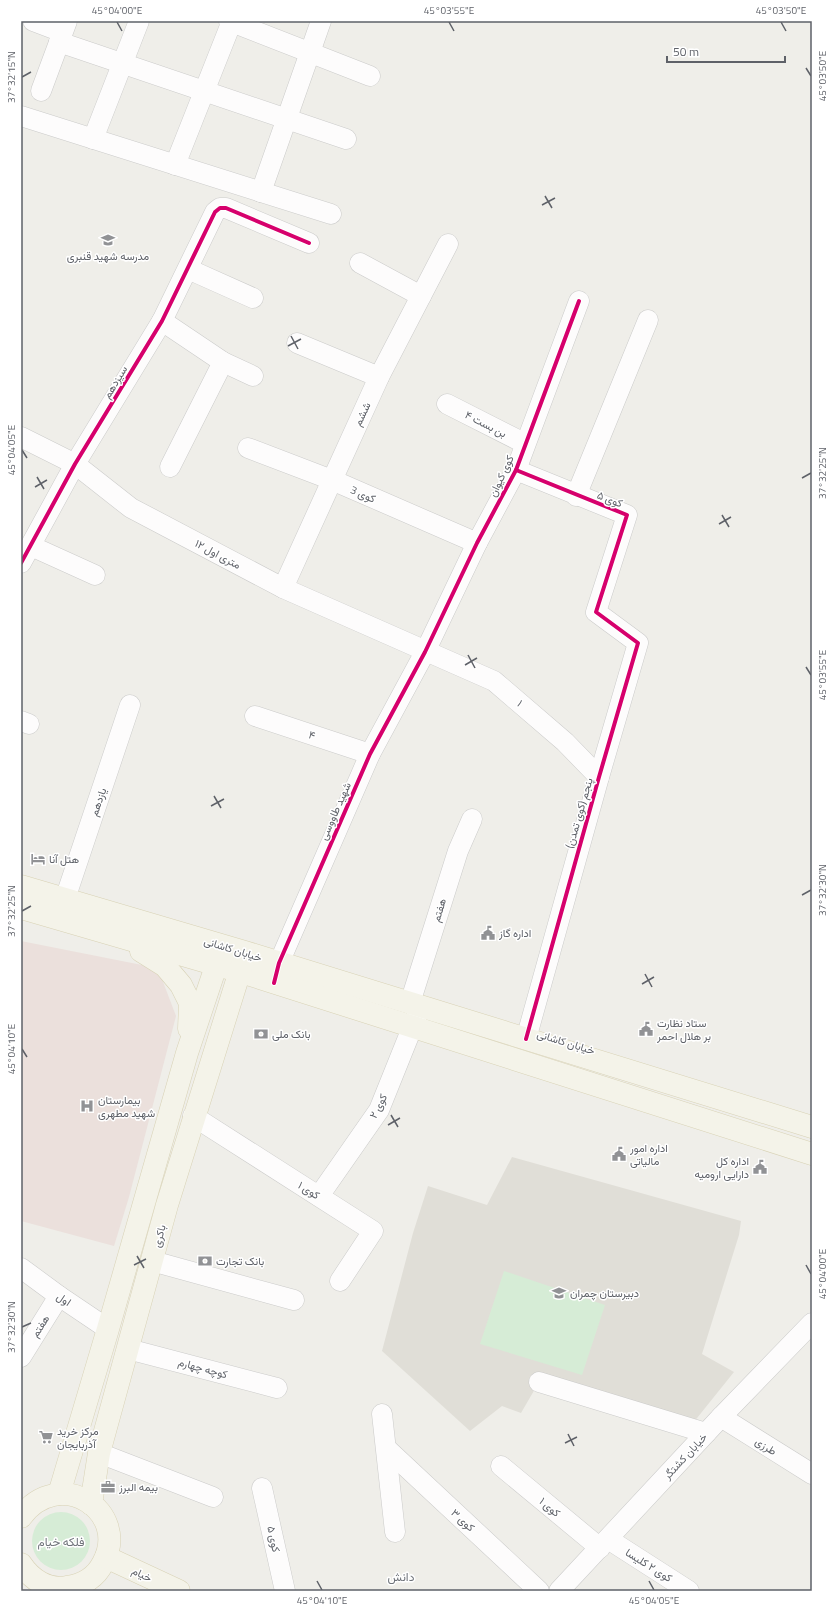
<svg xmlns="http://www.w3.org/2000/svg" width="833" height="1612" font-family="'Titillium Web',Vazirmatn,sans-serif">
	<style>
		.education { fill: #e0ded7 }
		.medical { fill: #ebe0dc }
		.green { fill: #d6ecd6 }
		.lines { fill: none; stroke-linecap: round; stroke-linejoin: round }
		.minor-casing { stroke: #cbcbca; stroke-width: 21 }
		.major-casing { stroke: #d8d2b5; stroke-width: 23 }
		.minor { stroke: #fdfcfc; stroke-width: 20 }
		.major { stroke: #f4f3e9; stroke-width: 22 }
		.cycleway-casing { stroke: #fff; stroke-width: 6 }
		.cycleway { stroke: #d6006c; stroke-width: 4 }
		.ticks { fill: none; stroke: #5e6168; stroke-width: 1.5 }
		.labels { text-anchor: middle; stroke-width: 3; stroke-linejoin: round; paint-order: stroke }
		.poi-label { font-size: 11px; fill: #5e6168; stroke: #fff; text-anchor: start }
		.street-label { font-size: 11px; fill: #5e6168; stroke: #fff }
		.neighbourhood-label { font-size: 12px; fill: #6f737a; stroke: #fff }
		.neatline { fill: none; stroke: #5e6168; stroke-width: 1.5 }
		.ticks-label { font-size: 10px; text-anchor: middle; fill: #5e6168 }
	</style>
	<rect width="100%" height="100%" fill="#efeee9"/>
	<!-- education -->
	<path class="education" d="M512,1157L741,1221L739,1235L702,1354L734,1372L689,1428L539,1382L521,1413L502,1406L470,1431L382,1351L413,1233L428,1186L487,1205Z"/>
	<!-- medical -->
	<path class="medical" d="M21,941L142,965L160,974L176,1016L129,1197L114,1246L21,1221Z"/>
	<!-- green -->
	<g class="green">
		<path d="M504,1271L605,1305L582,1375L480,1344Z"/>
		<circle cx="61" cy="1541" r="29"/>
	</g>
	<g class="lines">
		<defs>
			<g id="minor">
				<path d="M33,21L62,32"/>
				<path d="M229,21L370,76"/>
				<path d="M59,42L346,139"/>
				<path d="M41,91L67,21"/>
				<path d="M21,116L331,214"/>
				<path d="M93,139L139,21"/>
				<path d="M175,165L232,21"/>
				<path d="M261,192L321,21"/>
				<path d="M360,263L421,296"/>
				<path d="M188,269L253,298"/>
				<path d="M162,321L223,362L253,376"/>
				<path d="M297,343L379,377"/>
				<path d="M447,404L524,443"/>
				<path d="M21,437L75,464L131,508L283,588L494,681L565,742L599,777"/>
				<path d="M248,448L332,480L477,543"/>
				<path d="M170,467L223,362"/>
				<path d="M516,470L627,515L596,612L638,643L599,777L526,1039"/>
				<path d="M576,496L648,320"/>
				<path d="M31,546L95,575"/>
				<path d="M21,563L75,464L162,321L215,212L220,208H226L309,243"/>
				<path d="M283,588L379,377L448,244"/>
				<path d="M255,716L370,754"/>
				<path d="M21,721L29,724"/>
				<path d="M65,899L130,705"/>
				<path d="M275,979L279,963L370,754L425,652L477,543L516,470L579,301"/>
				<path d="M410,1003L458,851L472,819"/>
				<path d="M193,1116L373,1231L340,1281"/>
				<path d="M319,1196L379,1110L418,1013"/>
				<path d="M152,1261L294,1300"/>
				<path d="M21,1268L59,1296L108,1329"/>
				<path d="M128,1349L277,1388"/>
				<path d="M21,1357L59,1296"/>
				<path d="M539,1382L706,1433"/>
				<path d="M382,1414L395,1532"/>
				<path d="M721,1417L812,1474"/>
				<path d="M387,1449L539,1591"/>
				<path d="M99,1453L213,1497"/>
				<path d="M501,1466L600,1548"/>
				<path d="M262,1488L285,1591"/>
				<path d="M608,1539L689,1591"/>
				<path d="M559,1591L721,1417L812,1323"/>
			</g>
			<g id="major">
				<path d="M21,886L245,952L812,1127"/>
				<path d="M21,908L241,972L812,1154"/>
				<path d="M141,951L165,966L181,985L190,1003L189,1029"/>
				<path d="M59,1494L108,1329L187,1053L221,951"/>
				<path d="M91,1504L99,1453L167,1205L244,958"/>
				<path d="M21,1517C59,1465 131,1511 103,1563C96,1577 83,1585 67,1587C48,1591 31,1579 21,1564"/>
				<path d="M106,1557L179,1591"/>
			</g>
		</defs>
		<!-- minor casing -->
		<use href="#minor" class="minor-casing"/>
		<!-- major casing -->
		<use href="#major" class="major-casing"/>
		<!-- minor -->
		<use href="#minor" class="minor"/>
		<!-- major -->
		<use href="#major" class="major"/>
		<defs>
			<g id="cycleway">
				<path d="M516,470L627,515L596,612L638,643L599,777L526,1039"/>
				<path d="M21,563L75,464L162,321L215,212L220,208H226L309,243"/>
				<path d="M274,983L279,963L370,754L425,652L477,543L516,470L579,301"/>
			</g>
		</defs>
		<!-- cycleway casing -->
		<use href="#cycleway" class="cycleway-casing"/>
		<!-- cycleway -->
		<use href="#cycleway" class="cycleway"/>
	</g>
	<!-- ticks -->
	<path class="ticks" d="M117,22L122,31M449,22L454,31M781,22L786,31M806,68L811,76M22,77L31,72M545,196L552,208M542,205L555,198M291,336L298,349M288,346L301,339M22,450L27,458M37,477L44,489M802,478L811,473M35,487L47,480M722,515L729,527M719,524L731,517M468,655L475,668M465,665L477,658M806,667L811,675M214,796L221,808M211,806L224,799M802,895L811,890M22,911L31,906M645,974L652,987M642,984L654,977M22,1049L27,1057M391,1115L398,1127M388,1125L400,1118M137,1256L144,1268M134,1265L146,1259M806,1265L811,1274M22,1327L31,1323M568,1434L574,1446M565,1443L577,1437M317,1581L322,1590M649,1581L654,1590"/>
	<!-- icons -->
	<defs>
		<symbol id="school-bare" viewBox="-9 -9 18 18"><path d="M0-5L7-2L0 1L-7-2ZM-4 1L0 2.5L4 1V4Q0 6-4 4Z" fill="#919295" stroke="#fff" stroke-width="2.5" paint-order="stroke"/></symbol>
		<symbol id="hotel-bare" viewBox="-9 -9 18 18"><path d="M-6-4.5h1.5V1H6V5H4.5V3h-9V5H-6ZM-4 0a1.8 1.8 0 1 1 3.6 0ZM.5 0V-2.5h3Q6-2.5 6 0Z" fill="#919295" stroke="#fff" stroke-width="2.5" paint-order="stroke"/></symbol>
		<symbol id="civic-bare" viewBox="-9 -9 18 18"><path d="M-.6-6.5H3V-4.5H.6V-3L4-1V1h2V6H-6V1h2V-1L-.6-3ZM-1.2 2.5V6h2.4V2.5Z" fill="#919295" stroke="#fff" stroke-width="2.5" paint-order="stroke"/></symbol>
		<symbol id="bank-bare" viewBox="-9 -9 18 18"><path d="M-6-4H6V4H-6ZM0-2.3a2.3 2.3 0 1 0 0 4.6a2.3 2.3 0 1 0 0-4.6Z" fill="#919295" stroke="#fff" stroke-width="2.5" paint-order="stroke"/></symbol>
		<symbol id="hospital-bare" viewBox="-9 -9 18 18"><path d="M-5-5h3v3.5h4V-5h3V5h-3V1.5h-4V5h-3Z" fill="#919295" stroke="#fff" stroke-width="2.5" paint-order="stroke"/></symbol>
		<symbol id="supermarket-bare" viewBox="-9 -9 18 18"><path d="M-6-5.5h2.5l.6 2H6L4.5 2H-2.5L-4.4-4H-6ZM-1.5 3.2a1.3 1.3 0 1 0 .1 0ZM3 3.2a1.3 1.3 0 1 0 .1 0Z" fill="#919295" stroke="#fff" stroke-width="2.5" paint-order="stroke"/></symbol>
		<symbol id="office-bare" viewBox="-9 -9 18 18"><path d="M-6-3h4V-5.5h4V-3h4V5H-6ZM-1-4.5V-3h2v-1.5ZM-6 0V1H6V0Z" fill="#919295" stroke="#fff" stroke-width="2.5" paint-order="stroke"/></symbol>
	</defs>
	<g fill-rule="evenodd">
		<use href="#school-bare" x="98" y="230" width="20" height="20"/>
		<use href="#hotel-bare" x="28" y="849" width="20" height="20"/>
		<use href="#civic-bare" x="478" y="923" width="20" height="20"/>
		<use href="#civic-bare" x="636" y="1019" width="20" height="20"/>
		<use href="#bank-bare" x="251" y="1024" width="20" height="20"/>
		<use href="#hospital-bare" x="77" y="1096" width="20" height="20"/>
		<use href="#civic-bare" x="609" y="1144" width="20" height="20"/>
		<use href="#civic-bare" x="750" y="1157" width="20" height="20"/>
		<use href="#bank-bare" x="195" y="1251" width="20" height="20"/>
		<use href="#school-bare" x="549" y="1283" width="20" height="20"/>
		<use href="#supermarket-bare" x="36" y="1427" width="20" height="20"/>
		<use href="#office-bare" x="98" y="1477" width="20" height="20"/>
	</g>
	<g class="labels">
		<!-- poi labels -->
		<g class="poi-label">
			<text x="108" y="260" text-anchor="middle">مدرسه شهید قنبری</text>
			<text x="49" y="863">هتل آنا</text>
			<text x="499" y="937">اداره گاز</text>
			<text x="657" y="1027">ستاد نظارت<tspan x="657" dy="13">بر هلال احمر</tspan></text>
			<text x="272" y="1038">بانک ملی</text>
			<text x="98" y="1104">بیمارستان<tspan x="98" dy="13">شهید مطهری</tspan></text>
			<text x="630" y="1152">اداره امور<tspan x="630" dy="13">مالیاتی</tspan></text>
			<text x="749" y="1165" text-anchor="end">اداره کل<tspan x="749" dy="13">دارایی ارومیه</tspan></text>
			<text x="216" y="1265">بانک تجارت</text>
			<text x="570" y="1297">دبیرستان چمران</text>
			<text x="57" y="1435">مرکز خرید<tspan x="57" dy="13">آذربایجان</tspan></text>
			<text x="119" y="1491">بیمه البرز</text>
		</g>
		<!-- street labels -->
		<g class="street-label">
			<text transform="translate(115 382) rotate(-59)" y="4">سیزدهم</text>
			<text transform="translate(362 414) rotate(-65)" y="4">ششم</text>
			<text transform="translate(486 424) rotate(27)" y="4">بن بست ۴</text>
			<text transform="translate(501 476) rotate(-65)" y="4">کوی کیوان</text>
			<text transform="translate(363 494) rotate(23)" y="4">کوی 3</text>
			<text transform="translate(610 499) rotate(21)" y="4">کوی ۵</text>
			<text transform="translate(218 554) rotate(28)" y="4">۱۲ متری اول</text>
			<text transform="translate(520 703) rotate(40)" y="4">۱</text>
			<text transform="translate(312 735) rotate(18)" y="4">۴</text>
			<text transform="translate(98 802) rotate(-71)" y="4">یازدهم</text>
			<text transform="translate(335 811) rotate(-66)" y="4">شهید طاووسی</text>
			<text transform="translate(579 813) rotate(-74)" y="4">پنجم (کوی تمدن)</text>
			<text transform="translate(439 910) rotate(-73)" y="4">هفتم</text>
			<text transform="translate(233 949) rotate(17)" y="4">خیابان کاشانی</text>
			<text transform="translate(566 1042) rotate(17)" y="4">خیابان کاشانی</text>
			<text transform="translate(378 1106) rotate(-63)" y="4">کوی ۲</text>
			<text transform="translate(309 1190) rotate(32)" y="4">کوی ۱</text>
			<text transform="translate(159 1236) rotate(-75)" y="4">باکری</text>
			<text transform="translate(64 1299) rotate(34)" y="4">اول</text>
			<text transform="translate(40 1326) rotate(-58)" y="4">هفتم</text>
			<text transform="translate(203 1368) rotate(15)" y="4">کوچه چهارم</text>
			<text transform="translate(766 1446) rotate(32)" y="4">طرزی</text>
			<text transform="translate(685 1456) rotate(-47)" y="4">خیابان کشتگر</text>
			<text transform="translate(550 1507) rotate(40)" y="4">کوی ۱</text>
			<text transform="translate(463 1520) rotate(43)" y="4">کوی ۳</text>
			<text transform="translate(274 1539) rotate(78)" y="4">کوی ۵</text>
			<text transform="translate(649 1565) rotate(32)" y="4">کوی ۲ کلیسا</text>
			<text transform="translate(142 1574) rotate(25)" y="4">خیام</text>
		</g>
		<!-- neighbourhood labels -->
		<g class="neighbourhood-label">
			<text x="61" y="1546">فلکه خیام</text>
			<text x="401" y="1581">دانش</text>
		</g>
	</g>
	<!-- border -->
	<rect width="833" height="1612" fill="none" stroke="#ffffff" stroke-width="44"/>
	<!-- scale -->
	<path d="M667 56v6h118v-6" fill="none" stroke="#5e6168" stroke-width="2"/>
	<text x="673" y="56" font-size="12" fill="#5e6168" stroke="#ffffff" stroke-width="3" paint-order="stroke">50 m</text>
	<rect x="22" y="22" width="789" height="1568" class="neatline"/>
	<g class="ticks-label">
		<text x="117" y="14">45°04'00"E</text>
		<text x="449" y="14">45°03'55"E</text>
		<text x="781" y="14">45°03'50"E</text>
		<text transform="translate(822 76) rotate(-90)" y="4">45°03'50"E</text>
		<text transform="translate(11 77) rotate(-90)" y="4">37°32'15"N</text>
		<text transform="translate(11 450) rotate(-90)" y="4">45°04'05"E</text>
		<text transform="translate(822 473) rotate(-90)" y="4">37°32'25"N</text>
		<text transform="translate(822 675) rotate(-90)" y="4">45°03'55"E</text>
		<text transform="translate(822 890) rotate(-90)" y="4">37°32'30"N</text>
		<text transform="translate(11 911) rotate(-90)" y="4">37°32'25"N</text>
		<text transform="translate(11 1049) rotate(-90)" y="4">45°04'10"E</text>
		<text transform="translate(822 1274) rotate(-90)" y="4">45°04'00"E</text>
		<text transform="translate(11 1327) rotate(-90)" y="4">37°32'30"N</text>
		<text x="322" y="1604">45°04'10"E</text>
		<text x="654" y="1604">45°04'05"E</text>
	</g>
</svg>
